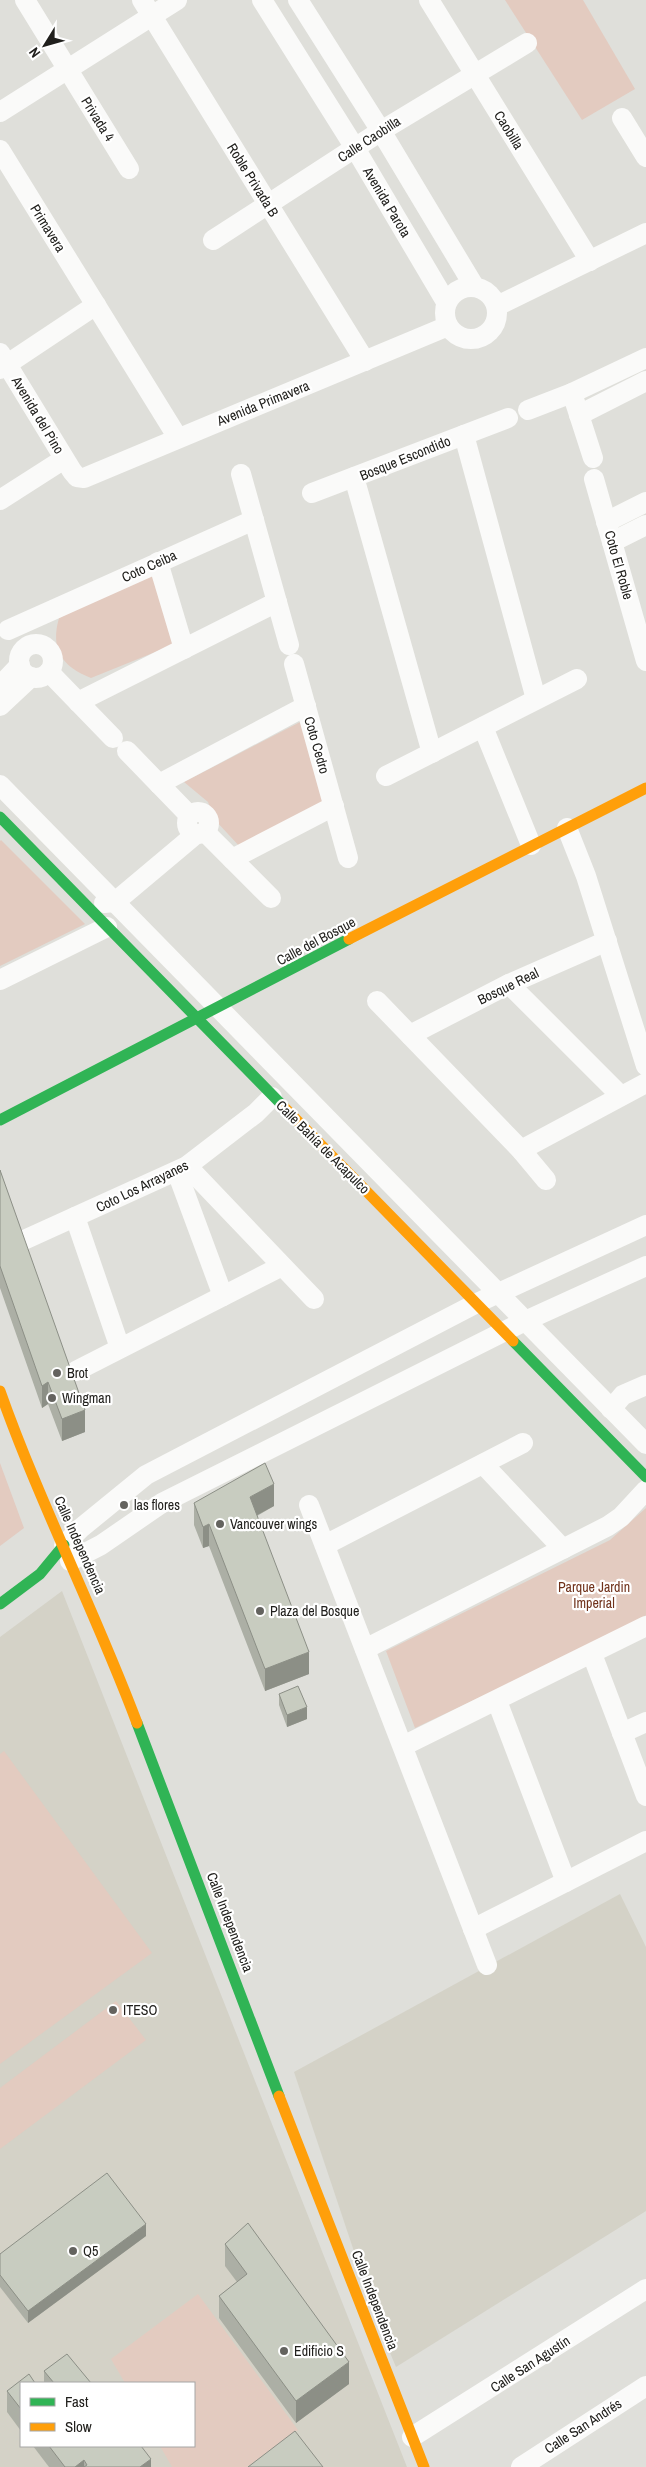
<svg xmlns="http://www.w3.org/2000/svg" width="646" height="2467" font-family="'Archivo Narrow',sans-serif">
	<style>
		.built { fill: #d4d2c7; fill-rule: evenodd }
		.green { fill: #e3cbc0 }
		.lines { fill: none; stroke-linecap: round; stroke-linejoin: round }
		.street { stroke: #fafaf9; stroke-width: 20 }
		.fast { stroke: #30b455; stroke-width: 11 }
		.slow { stroke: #ff9f0a; stroke-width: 11 }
		.wall { fill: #acafa5 }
		.shaded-wall { fill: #8c8f86 }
		.building { fill: #c8ccc0; stroke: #8c8f86 }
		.poi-dot { fill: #64635f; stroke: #fff; stroke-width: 2 }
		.labels { text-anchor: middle; stroke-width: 4.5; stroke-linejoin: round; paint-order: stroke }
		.street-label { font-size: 14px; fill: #21201d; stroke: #fff }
		.poi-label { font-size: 14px; fill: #21201d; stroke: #fff; text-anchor: start }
		.park-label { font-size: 14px; fill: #70321b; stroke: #fff }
	</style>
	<rect width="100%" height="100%" fill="#dfdfda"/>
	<!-- built -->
	<g class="built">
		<path d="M62,1591L407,2467H0V1637ZM21,2383H194V2446H21Z"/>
		<path d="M620,1894L646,1947V2211L396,2367L380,2329L294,2072Z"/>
	</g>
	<!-- green -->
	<g class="green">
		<path d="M505,0H583L635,89L582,120Z"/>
		<path d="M157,569L180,642L91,678C62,667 50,649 59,618Z"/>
		<path d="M306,719L334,801L241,848L215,820L208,802L184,782Z"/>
		<path d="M1,840L85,924L0,966V841Z"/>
		<path d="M0,1463L24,1528L0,1546Z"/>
		<path d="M646,1508V1615L634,1624L415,1728L386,1651L610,1540Z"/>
		<path d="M4,1751L152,1953L0,2064V1754Z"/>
		<path d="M116,2001L146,2040L0,2149V2088Z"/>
		<path d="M198,2294L298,2430L247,2467H172L160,2446H194V2383H125L111,2359Z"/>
	</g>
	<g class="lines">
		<!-- street -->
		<g class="street">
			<path d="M25,0L129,169"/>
			<path d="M142,0L365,361"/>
			<path d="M262,0L355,148L446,302"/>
			<path d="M298,0L381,131L474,286"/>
			<path d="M429,0L590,261"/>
			<path d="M0,112L177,0"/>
			<path d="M622,118L646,157"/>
			<path d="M0,150L178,438"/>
			<path d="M213,240L381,131L527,43"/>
			<circle cx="471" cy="313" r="26"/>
			<path d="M497,306L646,233"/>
			<path d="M0,353L72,471L77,477L84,478L448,326"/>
			<path d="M0,369L96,305"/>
			<path d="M528,410L572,393"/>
			<path d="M579,415L646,381"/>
			<path d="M464,435L536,699"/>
			<path d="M593,458L572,393L646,358"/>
			<path d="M241,474L289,645"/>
			<path d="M354,477L432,753"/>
			<path d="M594,479L646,661"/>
			<path d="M312,493L508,418"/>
			<path d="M0,500L64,459"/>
			<path d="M606,522L646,502"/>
			<path d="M612,542L646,525"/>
			<path d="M158,562L184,649"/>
			<path d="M8,630L254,520"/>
			<circle cx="36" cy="661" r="17"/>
			<path d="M294,664L348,858"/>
			<path d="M49,672L113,738"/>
			<path d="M0,686L20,665"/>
			<path d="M78,702L277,602"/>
			<path d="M0,706L31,677"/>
			<path d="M483,727L531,845"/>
			<path d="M127,751L189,815"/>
			<path d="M386,776L577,679"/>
			<path d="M159,784L306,706"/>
			<path d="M0,785L646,1444"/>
			<circle cx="198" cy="823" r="11"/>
			<path d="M567,828L586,876L646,1066"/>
			<path d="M205,832L271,898"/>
			<path d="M232,859L334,806"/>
			<path d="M104,903L115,902L196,834"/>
			<path d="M0,980L107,927"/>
			<path d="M509,984L621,1096"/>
			<path d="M377,1001L521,1150L546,1180"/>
			<path d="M410,1035L509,984L607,941"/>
			<path d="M521,1150L646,1083"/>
			<path d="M187,1166L314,1299"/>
			<path d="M177,1172L223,1296"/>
			<path d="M75,1217L120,1348"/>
			<path d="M24,1240L187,1166L256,1113L272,1097"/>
			<path d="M76,1371L282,1266"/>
			<path d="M611,1409L623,1395L646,1385"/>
			<path d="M483,1464L563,1549"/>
			<path d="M309,1505L487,1965"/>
			<path d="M64,1545L81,1528L146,1475L477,1303L646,1225"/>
			<path d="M325,1545L523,1443"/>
			<path d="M70,1561L101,1545L162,1503L525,1321L646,1266"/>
			<path d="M365,1649L608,1526L621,1517L646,1490"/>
			<path d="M592,1654L646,1796"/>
			<path d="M497,1701L566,1882"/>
			<path d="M622,1733L646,1722"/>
			<path d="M403,1746L646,1626"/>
			<path d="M473,1929L646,1841"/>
			<path d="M412,2437L646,2289"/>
			<path d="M521,2467L646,2386"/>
		</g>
		<!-- fast -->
		<g class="fast">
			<path d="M0,817L284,1107"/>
			<path d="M0,1120L349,939"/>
			<path d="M513,1341L646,1477"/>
			<path d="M0,1604L40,1574L64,1545"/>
			<path d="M137,1723L279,2096"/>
		</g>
		<!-- slow -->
		<g class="slow">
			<path d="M349,939L646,788"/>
			<path d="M284,1107L513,1341"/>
			<path d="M0,1391C40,1504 95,1611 137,1723"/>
			<path d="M279,2096L424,2467"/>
		</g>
	</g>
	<!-- wall -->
	<g class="wall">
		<path d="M0,1170L85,1432L62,1441L48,1404L42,1408L0,1288Z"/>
		<path d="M194,1503L274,1506L257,1516L309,1674L265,1691L209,1546L203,1548L194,1525Z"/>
		<path d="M279,1694L307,1719L287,1727L279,1705Z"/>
		<path d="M146,2236L28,2323L0,2287V2254Z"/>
		<path d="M225,2244L349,2384L296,2423L219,2318V2296L237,2282L225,2266Z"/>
		<path d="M44,2371L91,2383H44Z"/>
		<path d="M21,2383V2431L7,2412V2391Z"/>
		<path d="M33,2446H141L151,2467H49Z"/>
	</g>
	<!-- shaded-wall -->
	<g class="shaded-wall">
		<path d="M48,1382V1404L42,1408V1386Z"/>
		<path d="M85,1410V1432L62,1441V1419Z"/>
		<path d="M274,1484V1506L250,1519V1497Z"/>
		<path d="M209,1524V1546L203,1548V1527Z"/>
		<path d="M309,1652V1674L265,1691V1669Z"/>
		<path d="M307,1707V1719L287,1727V1715Z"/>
		<path d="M146,2224V2236L28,2323V2311Z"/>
		<path d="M349,2362V2384L296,2423V2401Z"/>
		<path d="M151,2459V2467H140Z"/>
		<path d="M84,2460V2467H75Z"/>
	</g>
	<!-- building -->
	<g class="building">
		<path d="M0,1170L85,1410L62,1419L48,1382L42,1386L0,1266Z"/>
		<path d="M265,1463L274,1484L250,1497L309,1652L265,1669L209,1524L203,1527L194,1503Z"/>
		<path d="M298,1686L307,1707L287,1715L279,1694Z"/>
		<path d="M107,2173L146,2224L28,2311L0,2275V2254Z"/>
		<path d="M248,2223L349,2362L296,2401L219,2296L247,2274L225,2244Z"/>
		<path d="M67,2354L91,2383H54L44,2371Z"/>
		<path d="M29,2374L35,2383H21V2409L7,2391Z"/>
		<path d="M295,2431L323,2467H248Z"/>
		<path d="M49,2446H141L151,2459L140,2467H84L87,2465L84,2460L75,2467H65Z"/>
	</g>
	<!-- markers -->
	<g class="poi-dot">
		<circle cx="57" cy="1373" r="5"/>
		<circle cx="52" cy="1398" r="5"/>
		<circle cx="124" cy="1505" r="5"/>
		<circle cx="220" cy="1524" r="5"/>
		<circle cx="260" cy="1611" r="5"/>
		<circle cx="113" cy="2010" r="5"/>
		<circle cx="73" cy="2251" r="5"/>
		<circle cx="284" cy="2351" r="5"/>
	</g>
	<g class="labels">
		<!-- street labels -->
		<g class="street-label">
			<text transform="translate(98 119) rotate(58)" y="5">Privada 4</text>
			<text transform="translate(509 130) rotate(58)" y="5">Caobilla</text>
			<text transform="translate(369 139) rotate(-33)" y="5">Calle Caobilla</text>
			<text transform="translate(253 180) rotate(58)" y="5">Roble Privada B</text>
			<text transform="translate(387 202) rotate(59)" y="5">Avenida Parota</text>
			<text transform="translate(48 228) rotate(58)" y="5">Primavera</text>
			<text transform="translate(263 403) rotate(-22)" y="5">Avenida Primavera</text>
			<text transform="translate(38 415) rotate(59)" y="5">Avenida del Pino</text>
			<text transform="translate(405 458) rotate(-22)" y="5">Bosque Escondido</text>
			<text transform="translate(619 565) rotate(74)" y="5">Coto El Roble</text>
			<text transform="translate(149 566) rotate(-24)" y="5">Coto Ceiba</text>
			<text transform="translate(317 745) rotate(74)" y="5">Coto Cedro</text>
			<text transform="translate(316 941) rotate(-28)" y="5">Calle del Bosque</text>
			<text transform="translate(508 986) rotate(-26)" y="5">Bosque Real</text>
			<text transform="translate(323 1147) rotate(45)" y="5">Calle Bahía de Acapulco</text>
			<text transform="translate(142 1186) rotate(-26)" y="5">Coto Los Arrayanes</text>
			<text transform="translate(80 1545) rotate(66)" y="5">Calle Independencia</text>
			<text transform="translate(230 1922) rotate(69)" y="5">Calle Independencia</text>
			<text transform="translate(375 2300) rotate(69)" y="5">Calle Independencia</text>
			<text transform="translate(530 2364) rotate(-33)" y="5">Calle San Agustín</text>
			<text transform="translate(583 2426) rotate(-33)" y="5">Calle San Andrés</text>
		</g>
		<!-- poi labels -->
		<g class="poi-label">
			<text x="67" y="1378">Brot</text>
			<text x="62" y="1403">Wingman</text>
			<text x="134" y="1510">las flores</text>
			<text x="230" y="1529">Vancouver wings</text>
			<text x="270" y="1616">Plaza del Bosque</text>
			<text x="123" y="2015">ITESO</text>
			<text x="83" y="2256">Q5</text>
			<text x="294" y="2356">Edificio S</text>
		</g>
		<!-- park labels -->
		<g class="park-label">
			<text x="594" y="1592">Parque Jardin<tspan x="594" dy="16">Imperial</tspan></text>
		</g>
	</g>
	<!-- legend -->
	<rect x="20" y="2382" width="175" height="65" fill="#ffffff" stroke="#a6a6a5"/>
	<rect x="30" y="2398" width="25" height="8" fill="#30b455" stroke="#a6a6a5"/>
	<text x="65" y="2407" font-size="15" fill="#21201d">Fast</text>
	<rect x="30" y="2423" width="25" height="8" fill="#ff9f0a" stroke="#a6a6a5"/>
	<text x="65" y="2432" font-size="15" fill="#21201d">Slow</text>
	<!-- north arrow -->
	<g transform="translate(45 45) rotate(233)" stroke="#ffffff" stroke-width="4" paint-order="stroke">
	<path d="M0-4L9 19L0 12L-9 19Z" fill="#21201d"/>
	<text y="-8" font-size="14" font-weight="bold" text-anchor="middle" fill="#21201d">N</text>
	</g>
</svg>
